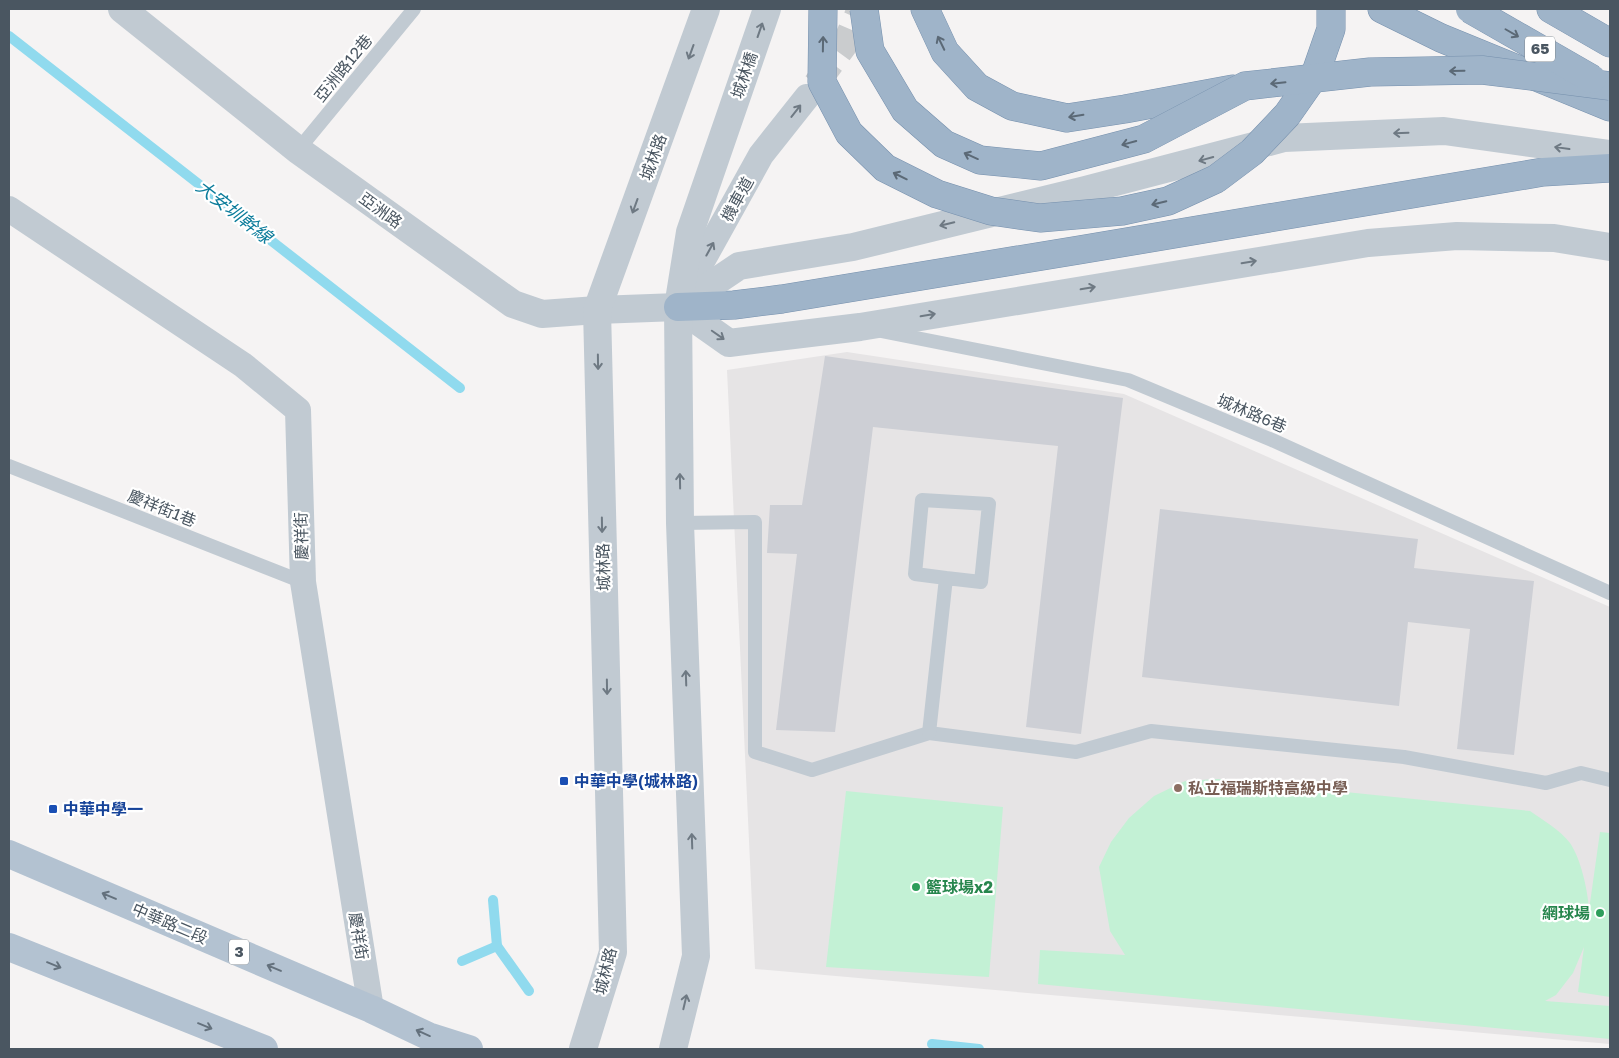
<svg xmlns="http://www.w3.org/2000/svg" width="1619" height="1058" font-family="'Golos Text','Noto Sans TC',sans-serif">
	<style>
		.education { fill: #e6e4e5 }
		.green { fill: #c3f1d5 }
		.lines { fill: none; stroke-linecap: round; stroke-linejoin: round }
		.stream { stroke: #90daee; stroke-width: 10 }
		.building { fill: #cdcfd5 }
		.minor-tunnel { stroke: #caccce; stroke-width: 26; stroke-dasharray: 26 13; stroke-linecap: butt }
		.trunk-casing { stroke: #7690ad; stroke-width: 29 }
		.service { stroke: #c1cad2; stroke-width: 14 }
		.minor { stroke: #c1cad2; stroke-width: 26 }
		.tertiary { stroke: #c1cad2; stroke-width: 28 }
		.primary { stroke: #b3c2d1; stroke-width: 28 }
		.trunk { stroke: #9fb4c9; stroke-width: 28 }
		.trunk-bridge-casing { stroke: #7690ad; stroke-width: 29; stroke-linecap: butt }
		.trunk-bridge { stroke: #9fb4c9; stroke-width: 28 }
		.oneway { stroke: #6e7983 }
		.oneway2 { stroke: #5b6976 }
		.oneway3 { stroke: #64717d }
		.transit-dot { fill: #1a4fb4; stroke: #fff; stroke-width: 2 }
		.education-dot { fill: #8d6e63; stroke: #fff; stroke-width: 2 }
		.leisure-dot { fill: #2e9e5b; stroke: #fff; stroke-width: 2 }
		.labels { text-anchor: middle; stroke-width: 4.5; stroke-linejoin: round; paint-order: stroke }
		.shield { fill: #fff; stroke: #808990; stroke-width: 1 }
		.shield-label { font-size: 15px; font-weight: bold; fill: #4a5661 }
		.street-label { font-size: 16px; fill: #4a5661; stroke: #fff }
		.transit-label { font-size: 16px; font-weight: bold; fill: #164399; stroke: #fff; text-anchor: start }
		.education-label { font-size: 16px; font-weight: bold; fill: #785e54; stroke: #fff; text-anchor: start }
		.leisure-label { font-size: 16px; font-weight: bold; fill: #27864d; stroke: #fff; text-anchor: start }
		.water-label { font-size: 18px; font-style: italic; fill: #0c7c9b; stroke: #fff }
	</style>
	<rect width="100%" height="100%" fill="#f5f3f3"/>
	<!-- education -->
	<path class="education" d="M847,352L1124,394L1610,607V1044L755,969L727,370Z"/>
	<!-- green -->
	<g class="green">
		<path d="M1218,779L1530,811C1543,820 1560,830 1570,843C1581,859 1588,891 1589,910L1600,832L1610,833V997L1578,992L1584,947L1573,973L1556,995L1545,1001L1610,1006V1039L1038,984L1040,950L1125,955L1110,931L1099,867L1111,842L1129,818L1154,796L1185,781Z"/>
		<path d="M846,791L1003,807L989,977L826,967Z"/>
	</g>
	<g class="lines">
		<!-- stream -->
		<g class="stream">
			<path d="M9,36L460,388"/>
			<path d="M493,900L497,946L529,991"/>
			<path d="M462,961L497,946"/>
			<path d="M932,1044L979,1049"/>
		</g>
	</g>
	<!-- building -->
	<g class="building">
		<path d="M825,356L1123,398L1081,734L1026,727L1058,446L873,427L835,732L776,730L797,554L767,553L770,505H802Z"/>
		<path d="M1160,509L1418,539L1414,568L1534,581L1514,755L1457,749L1470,629L1408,622L1399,706L1142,677Z"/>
	</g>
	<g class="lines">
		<!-- minor-tunnel -->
		<path class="minor-tunnel" d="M816,84L844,46L860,9"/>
		<defs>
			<g id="trunk">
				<path d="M925,9L945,52L977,87L1012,106L1067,118L1125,109L1233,89"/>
				<path d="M1382,9L1441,38L1610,107"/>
				<path d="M1551,9L1610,43"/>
				<path d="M678,307L734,305L782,299L1079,250L1543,172L1610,168"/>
			</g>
		</defs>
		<!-- trunk casing -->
		<use href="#trunk" class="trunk-casing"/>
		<!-- service -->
		<g class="service">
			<path d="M298,150L414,9"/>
			<path d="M881,331L1128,380L1272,440L1610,593"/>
			<path d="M9,466L303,582"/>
			<path d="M680,523L755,522V752L812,770L929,733L1076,752L1151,731L1404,757L1546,783L1581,773L1610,780"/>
			<path d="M929,733L946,578L981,582L989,504L922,500L915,574L946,578"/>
		</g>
		<!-- minor -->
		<g class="minor">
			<path d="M9,209L243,365L298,410L303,582L371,1009"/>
			<path d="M680,301L761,155L807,97"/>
		</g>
		<!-- tertiary -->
		<g class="tertiary">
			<path d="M122,9L298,150L513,304L542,314L597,310L678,307"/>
			<path d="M678,307L739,266L853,247L1085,190L1284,138L1444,131L1610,154"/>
			<path d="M678,307L729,343L860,327L1368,243L1457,236L1554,238L1610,247"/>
			<path d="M583,1049L613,952L597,310L706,9"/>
			<path d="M673,1049L696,956L680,523L678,307L690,232L767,9"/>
		</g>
		<!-- primary -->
		<g class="primary">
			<path d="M9,854L371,1009L428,1036L469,1049"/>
			<path d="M9,947L264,1049"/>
		</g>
		<!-- trunk -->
		<use href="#trunk" class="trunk"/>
		<defs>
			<g id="trunk-bridge">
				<path d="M823,9L822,82L849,133L885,168L937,194L991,211L1040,218L1122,211L1168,201L1216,179L1252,152L1287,115L1315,75L1331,29V9"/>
				<path d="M864,9L870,51L905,110L944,144L980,160L1041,166L1144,139L1245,86L1370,72L1482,70L1610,86"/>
				<path d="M1470,9L1592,79"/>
			</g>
		</defs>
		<!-- trunk-bridge casing -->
		<use href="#trunk-bridge" class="trunk-bridge-casing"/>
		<!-- trunk-bridge -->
		<use href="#trunk-bridge" class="trunk-bridge"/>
	</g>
	<!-- one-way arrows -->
	<defs><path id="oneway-shaft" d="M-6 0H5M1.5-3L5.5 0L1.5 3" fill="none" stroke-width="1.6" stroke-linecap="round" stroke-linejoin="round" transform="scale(1.25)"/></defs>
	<g class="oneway">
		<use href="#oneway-shaft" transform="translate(760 30) rotate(-71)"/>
		<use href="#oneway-shaft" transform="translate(691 52) rotate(110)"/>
		<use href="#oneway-shaft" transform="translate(796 111) rotate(-52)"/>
		<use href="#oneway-shaft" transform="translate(1401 133) rotate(178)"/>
		<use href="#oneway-shaft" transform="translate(1562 148) rotate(-172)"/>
		<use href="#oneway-shaft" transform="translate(1206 159) rotate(165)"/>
		<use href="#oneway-shaft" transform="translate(635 206) rotate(110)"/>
		<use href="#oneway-shaft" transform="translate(947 224) rotate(166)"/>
		<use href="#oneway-shaft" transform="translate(710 249) rotate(-61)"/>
		<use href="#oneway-shaft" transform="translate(1249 262) rotate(-9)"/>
		<use href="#oneway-shaft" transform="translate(1088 288) rotate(-10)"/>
		<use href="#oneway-shaft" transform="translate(928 315) rotate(-10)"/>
		<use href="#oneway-shaft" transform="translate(718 335) rotate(35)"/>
		<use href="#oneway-shaft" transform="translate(598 362) rotate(89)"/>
		<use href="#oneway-shaft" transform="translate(680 481) rotate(-91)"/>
		<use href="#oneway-shaft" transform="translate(602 525) rotate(89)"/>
		<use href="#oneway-shaft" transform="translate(686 678) rotate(-92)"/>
		<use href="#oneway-shaft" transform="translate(607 687) rotate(89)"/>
		<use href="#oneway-shaft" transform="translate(692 841) rotate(-92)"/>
		<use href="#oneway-shaft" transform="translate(685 1002) rotate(-77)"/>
	</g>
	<g class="oneway2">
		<use href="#oneway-shaft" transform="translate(1512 33) rotate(30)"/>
		<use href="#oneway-shaft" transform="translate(941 43) rotate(-116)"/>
		<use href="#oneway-shaft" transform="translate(823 44) rotate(-89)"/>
		<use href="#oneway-shaft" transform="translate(1457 71) rotate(179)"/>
		<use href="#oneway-shaft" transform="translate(1278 83) rotate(174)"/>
		<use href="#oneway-shaft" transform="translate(1076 116) rotate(171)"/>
		<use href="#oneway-shaft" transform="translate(1129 143) rotate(165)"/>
		<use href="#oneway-shaft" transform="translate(971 156) rotate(-156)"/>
		<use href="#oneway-shaft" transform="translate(900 176) rotate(-154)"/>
		<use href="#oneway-shaft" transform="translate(1159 203) rotate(167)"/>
	</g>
	<g class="oneway3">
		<use href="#oneway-shaft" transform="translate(109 896) rotate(-157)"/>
		<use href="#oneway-shaft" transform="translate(54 965) rotate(22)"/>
		<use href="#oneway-shaft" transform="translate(274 968) rotate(-157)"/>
		<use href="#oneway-shaft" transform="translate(205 1026) rotate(22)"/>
		<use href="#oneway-shaft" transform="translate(423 1033) rotate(-156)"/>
	</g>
	<!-- markers -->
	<g class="transit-dot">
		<rect x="559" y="776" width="10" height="10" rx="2.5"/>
		<rect x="48" y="804" width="10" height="10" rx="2.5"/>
	</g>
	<circle class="education-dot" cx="1178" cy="788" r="5"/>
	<g class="leisure-dot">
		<circle cx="916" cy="887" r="5"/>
		<circle cx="1600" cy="913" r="5"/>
	</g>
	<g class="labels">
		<!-- shield labels -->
		<g class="shield">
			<rect x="1525" y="36.5" width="30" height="25" rx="4"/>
			<rect x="229" y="939.5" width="20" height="25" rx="4"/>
		</g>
		<g class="shield-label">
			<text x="1540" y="54">65</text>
			<text x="239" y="957">3</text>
		</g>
		<!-- street labels -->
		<g class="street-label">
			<text transform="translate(343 68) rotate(-51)" y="6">亞洲路12巷</text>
			<text transform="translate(744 75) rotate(-71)" y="6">城林橋</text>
			<text transform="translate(653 157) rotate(-70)" y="6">城林路</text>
			<text transform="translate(737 199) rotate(-61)" y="6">機車道</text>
			<text transform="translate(381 210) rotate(36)" y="6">亞洲路</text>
			<text transform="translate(1252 413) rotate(23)" y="6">城林路6巷</text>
			<text transform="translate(162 508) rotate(22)" y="6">慶祥街1巷</text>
			<text transform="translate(301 536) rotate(-91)" y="6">慶祥街</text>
			<text transform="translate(603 567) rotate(-91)" y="6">城林路</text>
			<text transform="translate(170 923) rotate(23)" y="6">中華路二段</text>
			<text transform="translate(359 936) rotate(81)" y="6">慶祥街</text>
			<text transform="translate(605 971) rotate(-76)" y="6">城林路</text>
		</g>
		<!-- transit labels -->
		<g class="transit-label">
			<text x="574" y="787">中華中學(城林路)</text>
			<text x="63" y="815">中華中學一</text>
		</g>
		<!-- education labels -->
		<g class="education-label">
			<text x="1188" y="794">私立福瑞斯特高級中學</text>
		</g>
		<!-- leisure labels -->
		<g class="leisure-label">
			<text x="926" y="893">籃球場x2</text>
			<text x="1590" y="919" text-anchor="end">網球場</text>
		</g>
		<!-- water labels -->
		<g class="water-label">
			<text transform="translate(234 212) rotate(38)" y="6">大安圳幹線</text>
		</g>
	</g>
	<!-- border -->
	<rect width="1619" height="1058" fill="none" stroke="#4a5661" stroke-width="20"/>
</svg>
